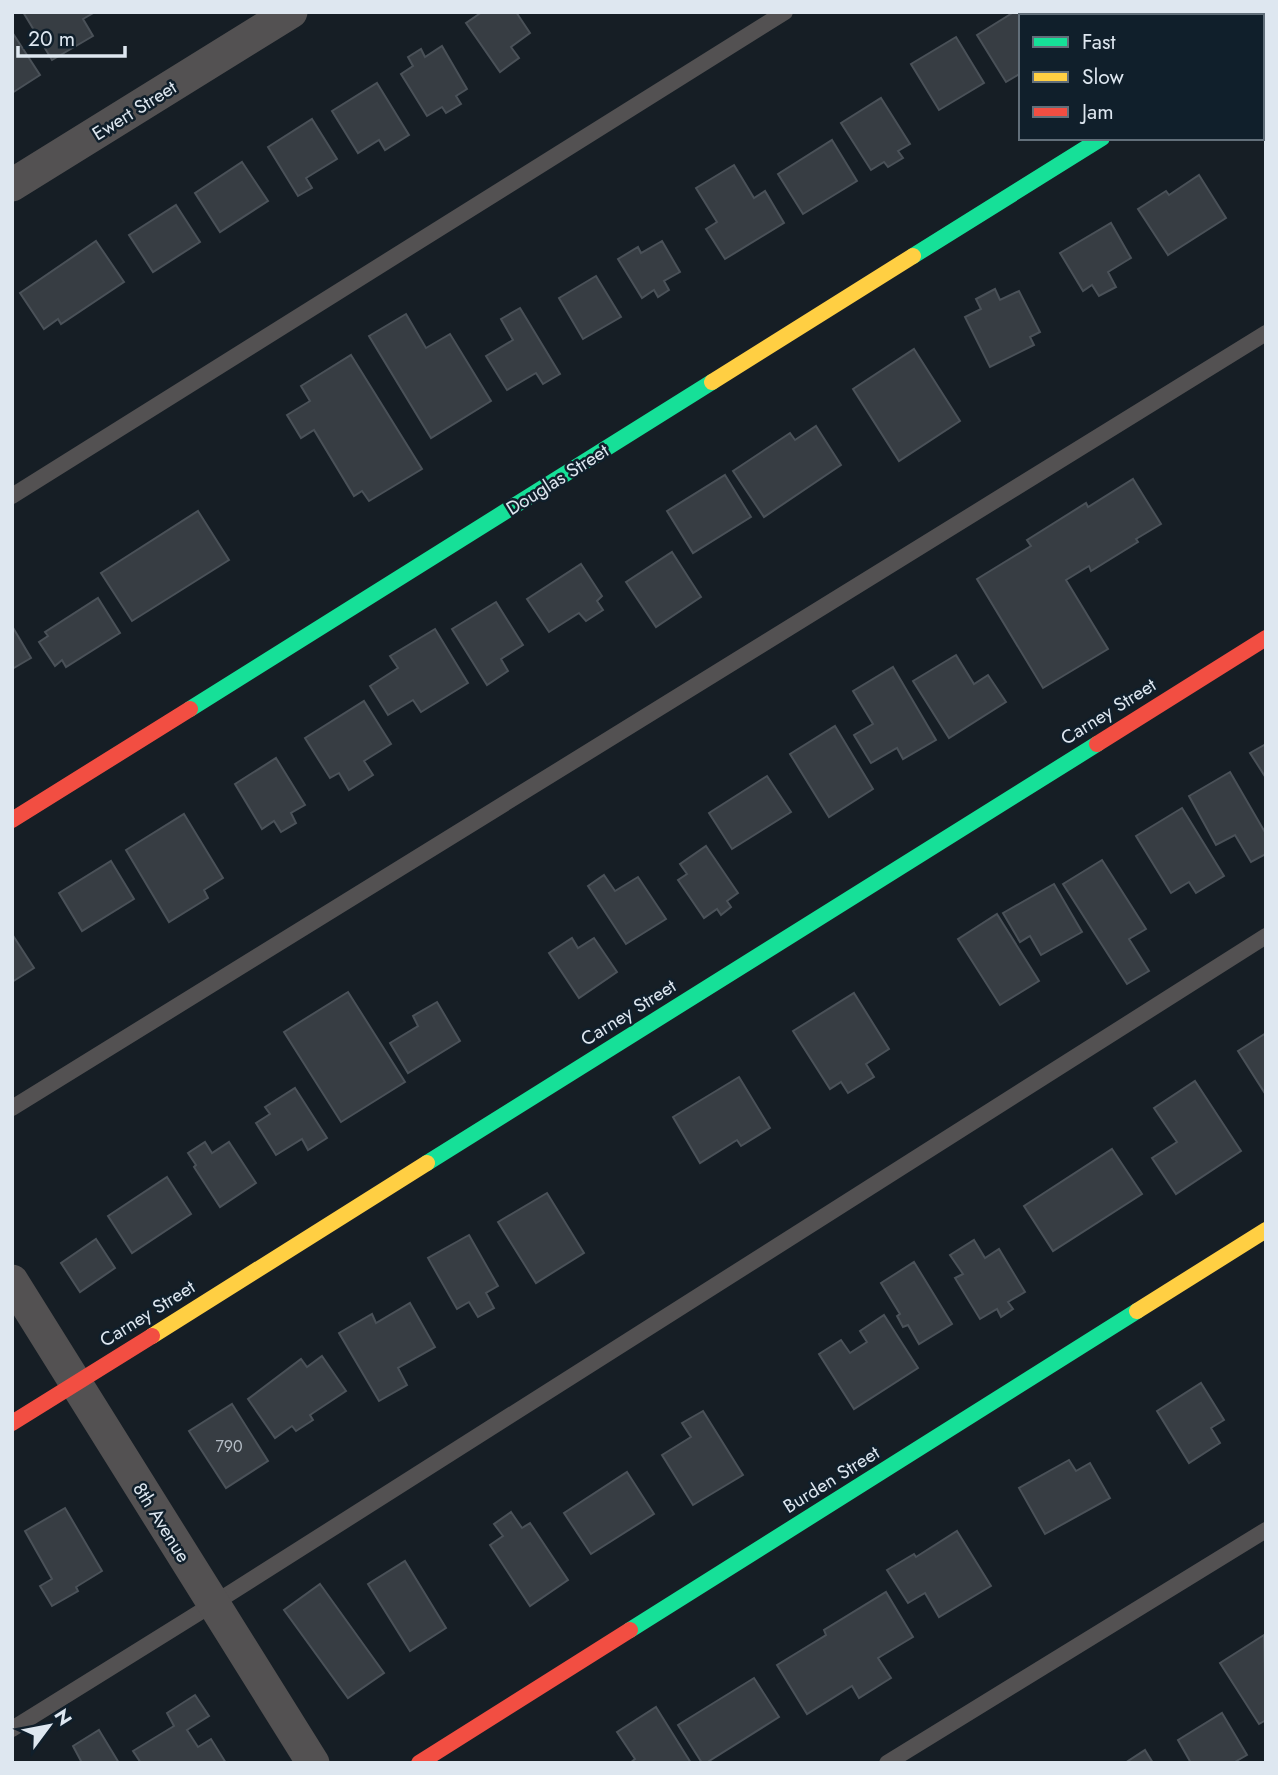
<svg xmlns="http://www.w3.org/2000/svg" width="1278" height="1775" font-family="Jost,sans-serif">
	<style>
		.building { fill: #373d43; stroke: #4a5158; stroke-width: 2 }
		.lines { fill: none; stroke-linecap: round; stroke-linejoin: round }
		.lane { stroke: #535152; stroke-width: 16 }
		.street { stroke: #535152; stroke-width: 33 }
		.fast { stroke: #16e098; stroke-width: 16 }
		.slow { stroke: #ffcf43; stroke-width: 16 }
		.jam { stroke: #f24e42; stroke-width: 16 }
		.labels { text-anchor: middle; stroke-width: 5; stroke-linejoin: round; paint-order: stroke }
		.number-label { font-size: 16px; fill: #b4bcc5 }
		.street-label { font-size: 19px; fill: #dee7f0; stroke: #101f2b }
	</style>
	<rect width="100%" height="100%" fill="#161e25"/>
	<!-- building -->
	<g class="building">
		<path d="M23,12H95L83,19L93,36L52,60Z"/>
		<path d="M482,12H516L530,33L511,47L519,58L500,72L466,23Z"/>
		<path d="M1014,12H1050L1052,16H1021V73L1006,82L977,35Z"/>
		<path d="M1063,12H1124L1118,16H1066Z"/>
		<path d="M12,32L40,75L12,93Z"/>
		<path d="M956,37L984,83L939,110L911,64Z"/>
		<path d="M442,46L467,89L456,96L461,104L446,113L442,107L427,116L401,74L413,66L408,57L421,49L425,57Z"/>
		<path d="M377,83L409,135L385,150L379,140L358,153L332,111Z"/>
		<path d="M881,98L910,144L898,151L903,158L888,167L884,162L871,170L841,123Z"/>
		<path d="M312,119L337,159L306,178L312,188L298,196L268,147Z"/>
		<path d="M832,140L857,181L803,214L778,174Z"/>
		<path d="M242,162L268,201L220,232L195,193Z"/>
		<path d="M734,165L754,198L765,191L784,223L725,259L706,229L717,222L696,188Z"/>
		<path d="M1199,175L1226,218L1168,255L1138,209L1166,191L1169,195Z"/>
		<path d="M176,205L200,242L153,272L129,235Z"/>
		<path d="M1111,223L1131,258L1108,272L1116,287L1099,296L1092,285L1083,291L1060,253Z"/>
		<path d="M96,241L124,282L61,324L58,319L44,329L20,293Z"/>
		<path d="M662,241L680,272L664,281L669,290L658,297L654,290L642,298L618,259L638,247L641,253Z"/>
		<path d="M596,276L621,317L583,339L559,298Z"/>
		<path d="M995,289L1000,300L1019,291L1040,332L1030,337L1034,345L990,367L965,317L981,309L976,299Z"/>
		<path d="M520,308L560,374L543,384L536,373L507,390L486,356L513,340L501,319Z"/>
		<path d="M406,314L426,348L450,334L491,401L431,438L369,336Z"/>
		<path d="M914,349L960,421L899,461L853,389Z"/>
		<path d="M351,355L422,469L369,501L362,491L354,496L314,430L301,438L287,415L310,401L301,386Z"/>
		<path d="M816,426L841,465L764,517L733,471L790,433L795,440Z"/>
		<path d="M725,475L751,517L693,553L667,511Z"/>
		<path d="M1133,479L1161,524L1136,539L1138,542L1091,571L1089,566L1066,580L1108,649L1043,688L977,579L1031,546L1027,540L1086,503L1088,507Z"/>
		<path d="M198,511L229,560L132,621L101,573Z"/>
		<path d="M672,552L701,597L656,627L626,582Z"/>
		<path d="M581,564L602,596L597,601L603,610L586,621L579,613L549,632L527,599Z"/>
		<path d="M98,598L120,633L66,667L62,660L55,666L39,642L48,636L45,632Z"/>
		<path d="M496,602L523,645L501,659L508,671L487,685L452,629Z"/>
		<path d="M12,626L31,658L12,669Z"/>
		<path d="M435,629L468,683L421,712L413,700L388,715L370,686L398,668L390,656Z"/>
		<path d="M956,655L974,684L988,675L1006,702L949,738L913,681Z"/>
		<path d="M893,667L936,740L903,759L897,748L871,763L854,735L873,724L853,691Z"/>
		<path d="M364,701L391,744L364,761L373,775L349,790L339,773L330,778L305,738Z"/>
		<path d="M835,726L873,789L829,817L790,754Z"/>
		<path d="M1266,744V778L1250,753Z"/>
		<path d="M276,758L305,805L291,813L296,823L281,832L274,821L262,829L235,784Z"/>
		<path d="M1230,772L1266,834V854L1251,862L1235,835L1216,845L1189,796Z"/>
		<path d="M767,776L791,812L732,849L709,813Z"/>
		<path d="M1182,808L1224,876L1196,893L1189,882L1171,893L1136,836Z"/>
		<path d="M184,814L223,878L204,890L208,898L169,922L126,850Z"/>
		<path d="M706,846L738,893L727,901L731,907L721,915L717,909L704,918L678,880L687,874L680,864Z"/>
		<path d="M1102,860L1146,929L1129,939L1149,971L1127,984L1063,884Z"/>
		<path d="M111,861L134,899L82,931L59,893Z"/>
		<path d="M604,875L615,891L638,877L666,919L626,944L588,886Z"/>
		<path d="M1054,884L1082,932L1041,955L1030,936L1020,942L1003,913Z"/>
		<path d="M997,914L1039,981L1000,1005L958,939Z"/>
		<path d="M12,934L34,968L12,982Z"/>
		<path d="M572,938L578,948L594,938L617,972L579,998L549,953Z"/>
		<path d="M348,992L405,1082L341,1122L284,1032Z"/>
		<path d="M854,993L889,1049L866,1064L874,1077L848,1093L841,1082L830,1089L793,1031Z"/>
		<path d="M437,1002L460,1041L408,1073L390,1043L418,1026L413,1016Z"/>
		<path d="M1266,1033V1095L1238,1051Z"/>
		<path d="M739,1077L770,1128L741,1146L737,1140L700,1163L673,1117Z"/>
		<path d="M1195,1081L1241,1151L1176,1194L1152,1158L1177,1142L1154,1108Z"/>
		<path d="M295,1088L327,1138L308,1150L302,1139L276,1155L256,1123L270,1114L265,1107Z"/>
		<path d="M205,1142L212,1153L229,1142L256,1183L220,1207L194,1167L196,1165L188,1153Z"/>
		<path d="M1112,1149L1142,1194L1053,1251L1024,1206Z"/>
		<path d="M167,1177L191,1214L132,1253L108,1216Z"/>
		<path d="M547,1193L584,1253L536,1283L498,1222Z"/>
		<path d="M469,1235L498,1286L486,1293L494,1308L478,1317L469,1302L457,1309L428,1258Z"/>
		<path d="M96,1239L115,1268L80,1292L61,1263Z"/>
		<path d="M974,1240L985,1258L999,1249L1025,1292L1008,1302L1013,1309L1001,1317L997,1309L980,1319L955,1278L963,1274L950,1255Z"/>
		<path d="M914,1262L952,1324L919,1344L908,1325L903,1327L897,1316L900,1314L881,1283Z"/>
		<path d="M410,1303L435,1347L398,1368L407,1385L379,1401L339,1333L372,1314L376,1323Z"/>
		<path d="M884,1315L918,1368L854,1409L819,1354L841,1340L850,1353L867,1342L860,1331Z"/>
		<path d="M322,1356L346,1391L310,1415L313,1420L296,1431L292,1426L275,1438L248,1399L301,1359L307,1367Z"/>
		<path d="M1201,1383L1224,1420L1211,1428L1220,1443L1189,1463L1157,1411Z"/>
		<path d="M232,1404L268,1461L226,1488L189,1431Z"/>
		<path d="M703,1411L743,1475L693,1505L662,1455L691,1437L682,1423Z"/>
		<path d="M1069,1460L1076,1471L1090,1463L1110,1498L1045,1534L1019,1488Z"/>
		<path d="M627,1472L654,1514L591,1554L564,1513Z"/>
		<path d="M65,1508L102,1571L76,1587L78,1591L52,1606L40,1586L52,1579L25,1531Z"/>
		<path d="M511,1512L522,1528L530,1523L568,1580L530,1606L490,1545L503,1536L494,1524Z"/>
		<path d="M957,1531L991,1586L939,1617L925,1593L908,1603L887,1570L914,1554L916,1557Z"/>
		<path d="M405,1561L446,1628L410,1651L368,1584Z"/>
		<path d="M320,1584L384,1673L348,1698L284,1610Z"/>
		<path d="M886,1592L913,1637L878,1658L891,1678L859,1698L852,1686L807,1714L777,1665L826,1635L824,1630Z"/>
		<path d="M1264,1635L1266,1720L1259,1724L1220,1663Z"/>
		<path d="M754,1678L779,1717L706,1763H702L678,1725Z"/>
		<path d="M195,1695L209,1716L187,1730L198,1747L211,1739L226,1763H141L133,1751L174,1726L167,1713Z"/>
		<path d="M656,1707L691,1763H630L635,1759L617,1732Z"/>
		<path d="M1222,1713L1247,1755L1233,1763H1191L1178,1740Z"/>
		<path d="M99,1730L119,1763H82L73,1746Z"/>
		<path d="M1145,1750L1153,1763H1125Z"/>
	</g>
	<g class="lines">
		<!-- lane -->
		<g class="lane">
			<path d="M12,496L785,12"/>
			<path d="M12,1108L1266,333"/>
			<path d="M12,1729L213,1604L1266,936"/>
			<path d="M887,1763L1266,1530"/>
		</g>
		<!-- street -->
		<g class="street">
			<path d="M1262,38L1266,36"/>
			<path d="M12,185L291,12"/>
			<path d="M12,1281L313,1763"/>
		</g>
		<!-- fast -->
		<g class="fast">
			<path d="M913,256L1102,138"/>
			<path d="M190,709L712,382"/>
			<path d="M427,1163L1097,744"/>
			<path d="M630,1630L1137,1311"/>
		</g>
		<!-- slow -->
		<g class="slow">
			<path d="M712,382L913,256"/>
			<path d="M1137,1311L1266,1230"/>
			<path d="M152,1336L427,1163"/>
		</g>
		<!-- jam -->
		<g class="jam">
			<path d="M1097,744L1266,638"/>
			<path d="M12,820L190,709"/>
			<path d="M12,1423L152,1336"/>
			<path d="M419,1763L630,1630"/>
		</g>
	</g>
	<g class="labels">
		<!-- number labels -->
		<g class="number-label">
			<text x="229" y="1452">790</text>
		</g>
		<!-- street labels -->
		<g class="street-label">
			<text transform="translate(134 110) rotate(-32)" y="7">Ewert Street</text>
			<text transform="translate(557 479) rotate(-32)" y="7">Douglas Street</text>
			<text transform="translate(1108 711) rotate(-32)" y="7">Carney Street</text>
			<text transform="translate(628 1012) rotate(-32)" y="7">Carney Street</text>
			<text transform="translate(147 1313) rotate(-32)" y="7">Carney Street</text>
			<text transform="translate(831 1479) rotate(-32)" y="7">Burden Street</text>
			<text transform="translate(162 1522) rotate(58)" y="7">8th Avenue</text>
		</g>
	</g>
	<!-- border -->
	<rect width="1278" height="1775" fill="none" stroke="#dee7f0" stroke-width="28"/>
	<!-- legend -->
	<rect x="1019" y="14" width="245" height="126" fill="#101f2b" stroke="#626f7a" stroke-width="2"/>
	<rect x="1033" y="37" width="35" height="10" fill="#16e098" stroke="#626f7a" stroke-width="2"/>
	<text x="1082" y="49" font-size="21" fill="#dee7f0">Fast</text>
	<rect x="1033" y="72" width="35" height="10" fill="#ffcf43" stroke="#626f7a" stroke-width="2"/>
	<text x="1082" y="84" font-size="21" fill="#dee7f0">Slow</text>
	<rect x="1033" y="107" width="35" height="10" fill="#f24e42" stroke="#626f7a" stroke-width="2"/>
	<text x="1082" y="119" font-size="21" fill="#dee7f0">Jam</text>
	<!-- north arrow -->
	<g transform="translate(49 1726) rotate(58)" stroke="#101f2b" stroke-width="5" paint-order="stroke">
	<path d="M0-5L12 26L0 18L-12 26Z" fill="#dee7f0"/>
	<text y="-10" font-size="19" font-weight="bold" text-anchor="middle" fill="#dee7f0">N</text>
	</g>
	<!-- scale -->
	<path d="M18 46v10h107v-10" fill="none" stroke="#dee7f0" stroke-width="3.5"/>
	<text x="28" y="46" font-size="21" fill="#dee7f0" stroke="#101f2b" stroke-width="5" paint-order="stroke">20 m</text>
</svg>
